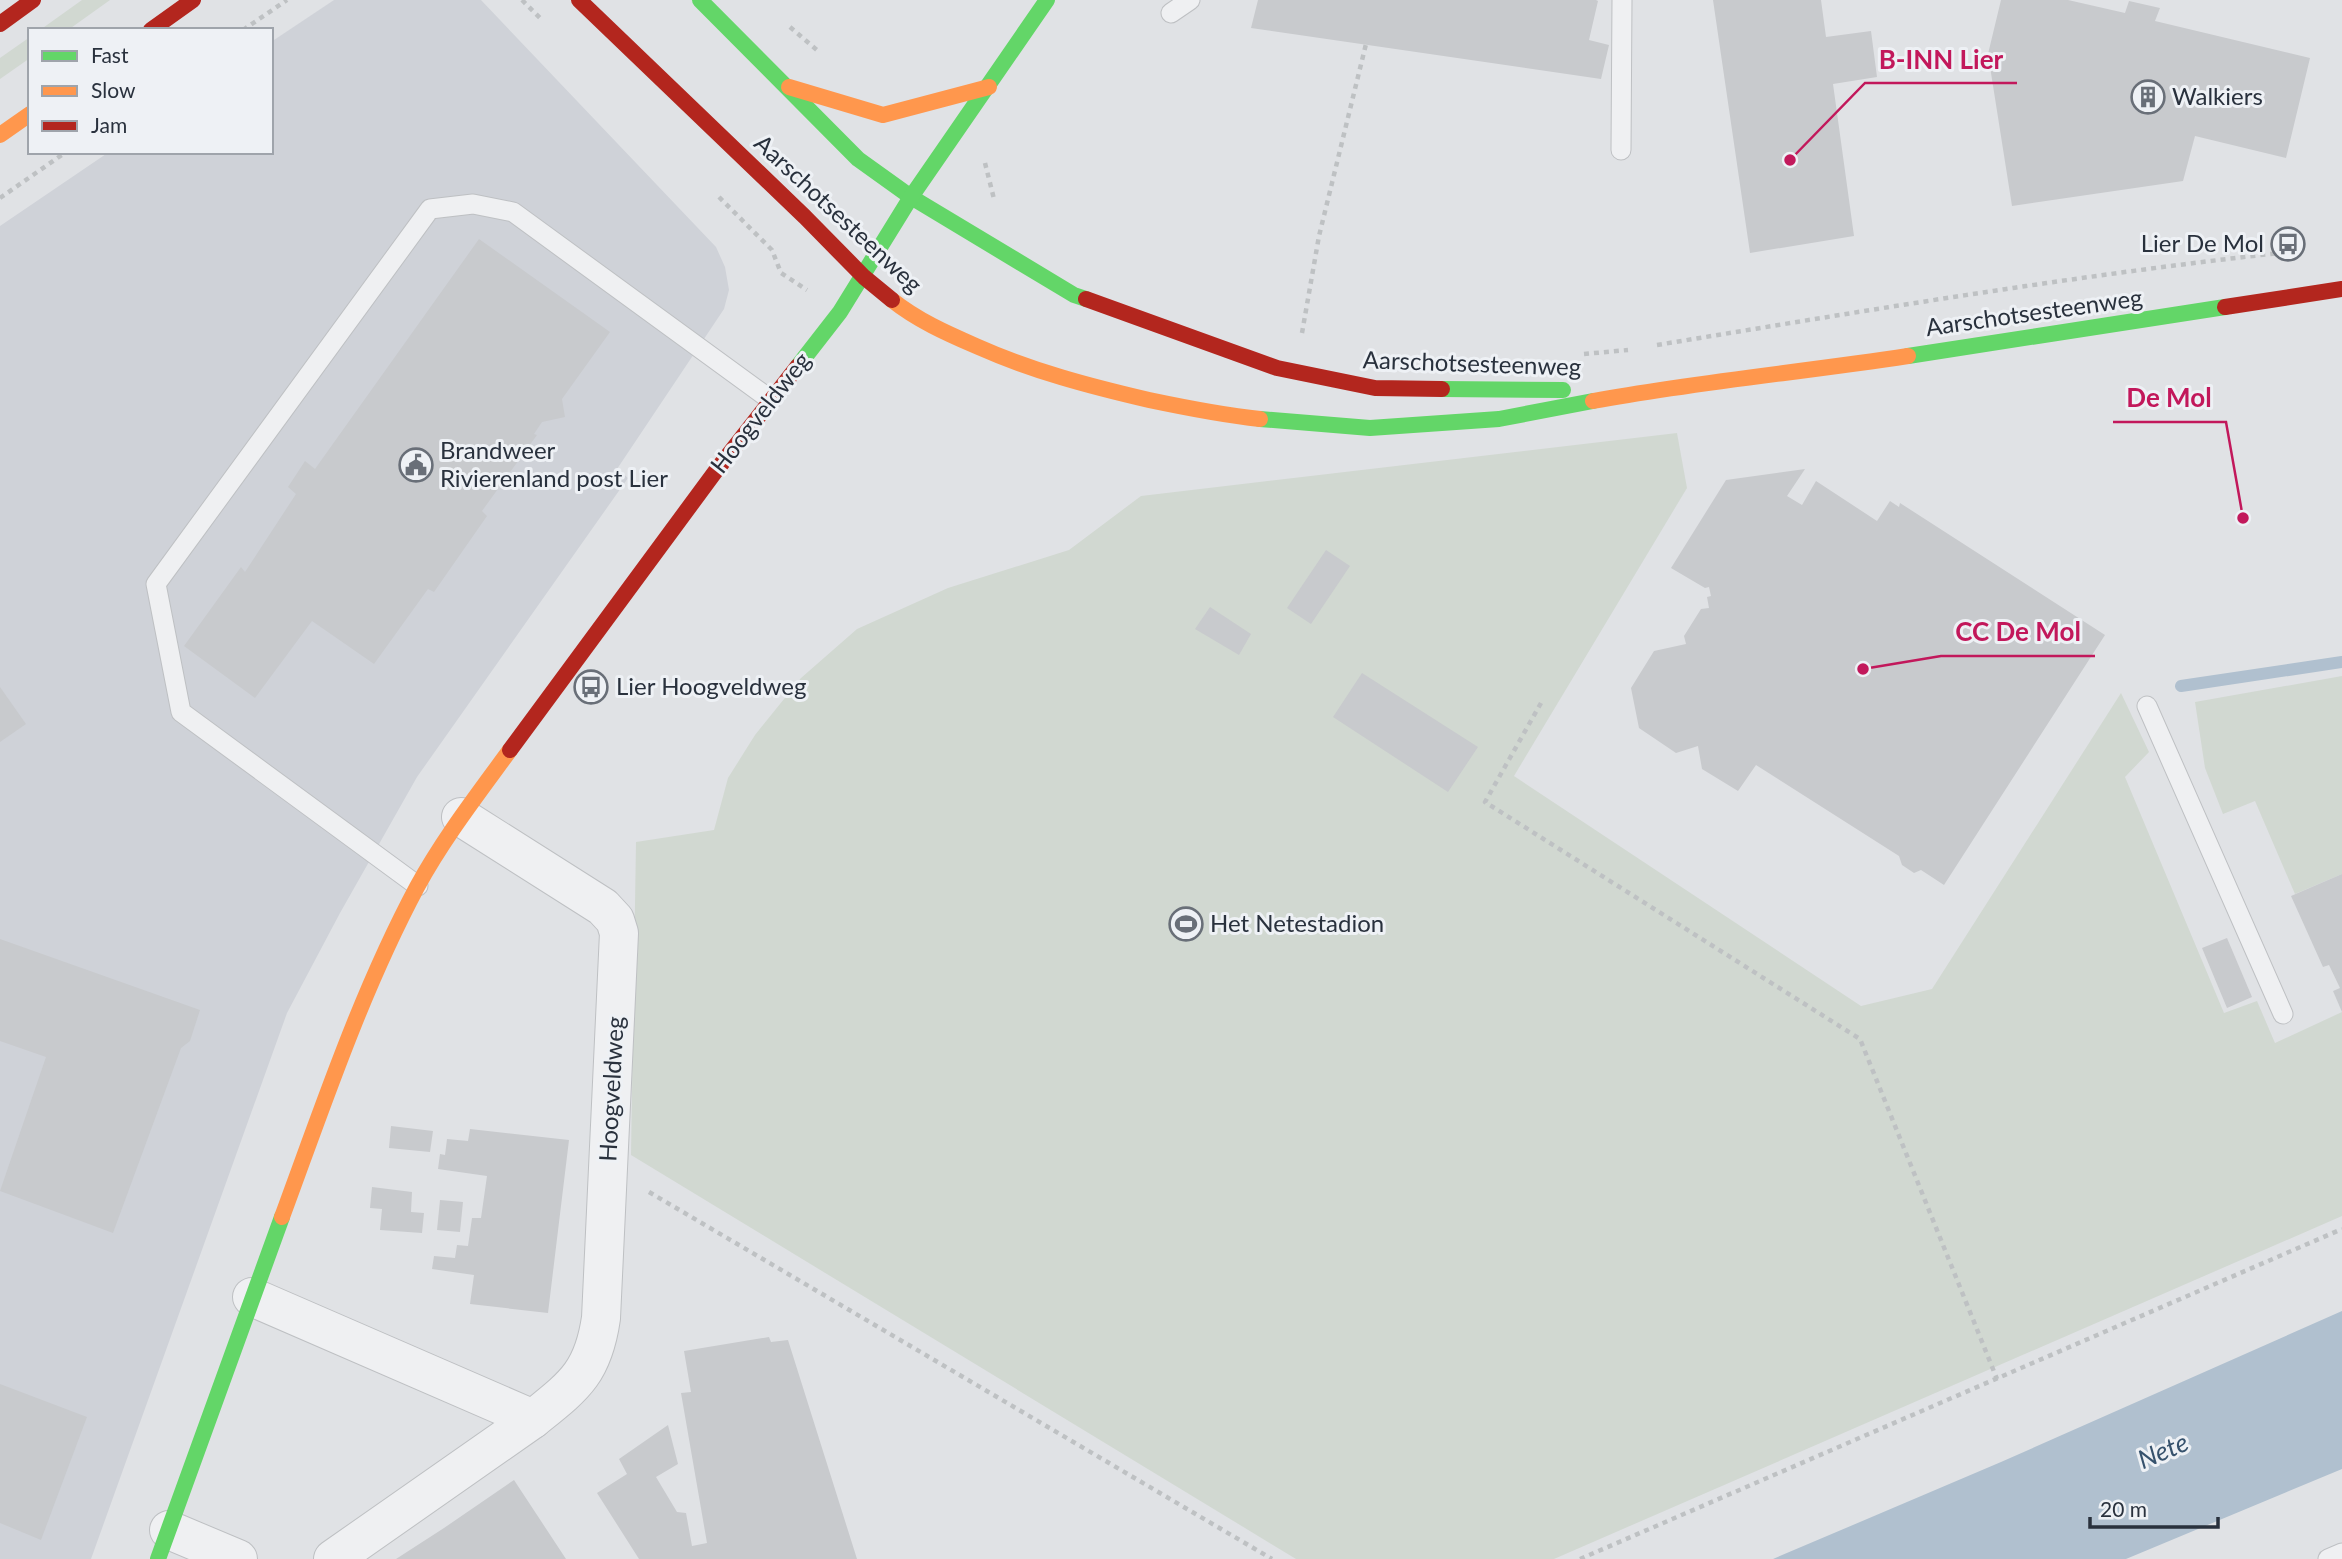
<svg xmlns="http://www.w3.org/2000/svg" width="2342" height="1559" font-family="Lato,sans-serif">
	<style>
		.built { fill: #cfd2d8 }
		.green { fill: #d1d8d1 }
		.water { fill: #b0c0cf }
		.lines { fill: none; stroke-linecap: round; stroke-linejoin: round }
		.stream { stroke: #b0c0cf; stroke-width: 12 }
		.building { fill: #c8cacd }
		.lane-casing { stroke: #bec0c3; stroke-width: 21 }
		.street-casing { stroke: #bec0c3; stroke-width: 40 }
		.path { stroke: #bec1c3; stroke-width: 4.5; stroke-dasharray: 5 5; stroke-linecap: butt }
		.lane { stroke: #eff0f2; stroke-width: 19 }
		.street { stroke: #eff0f2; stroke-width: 38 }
		.fast { stroke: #63d668; stroke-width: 16 }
		.slow { stroke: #ff974d; stroke-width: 16 }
		.jam { stroke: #b3261e; stroke-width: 16 }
		.labels { text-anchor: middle; stroke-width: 6; stroke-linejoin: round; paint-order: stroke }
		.poi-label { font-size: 24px; fill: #29313d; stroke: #eef1f5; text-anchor: start }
		.street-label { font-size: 24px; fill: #29313d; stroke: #eef1f5 }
		.water-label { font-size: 26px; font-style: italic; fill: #36526d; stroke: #eef1f5 }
		.leader { fill: none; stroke: #c2185b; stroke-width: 2.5 }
		.callout-dot { fill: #c2185b; stroke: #eef1f5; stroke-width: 2.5 }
		.callout-label { font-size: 26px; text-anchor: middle; font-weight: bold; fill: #c2185b; stroke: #eef1f5; stroke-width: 6; stroke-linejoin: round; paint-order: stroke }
	</style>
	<rect width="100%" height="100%" fill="#e0e2e5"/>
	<!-- built -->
	<path class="built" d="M334,0H481L716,247L725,267L729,290L724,309L617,469L628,478L417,777L340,913L287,1013L91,1559H0V226L109,152H271V42Z"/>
	<!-- green -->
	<g class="green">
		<path d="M82,0H110L68,30H40Z"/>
		<path d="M30,37V58L0,79V58Z"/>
		<path d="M1677,433L1687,488L1514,776L1861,1006L1932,989L2121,693L2149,752L2125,777L2224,1013L2257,1001L2275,1043L2342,1012V1216L1554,1559H1296L631,1155L636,842L714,830L728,778L755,735L801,678L857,629L948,588L1069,550L1141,496Z"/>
		<path d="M2342,676V874L2295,894L2255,801L2223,814L2205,768L2195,702Z"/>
	</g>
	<!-- water -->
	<path class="water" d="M2342,1311V1469L2126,1559H1773L2001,1462Z"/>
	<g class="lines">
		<!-- stream -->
		<path class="stream" d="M2181,686L2342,662"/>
	</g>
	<!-- building -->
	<g class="building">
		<path d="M1258,0H1596L1598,1L1589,40L1609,45L1601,79L1251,28Z"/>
		<path d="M1713,0H1821L1826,37L1871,31L1877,77L1833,84L1854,236L1750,253Z"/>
		<path d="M2001,0H2068L2125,13L2129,1L2160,8L2155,21L2310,58L2286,158L2195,136L2183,181L2012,206L1988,54Z"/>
		<path d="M479,239L610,332L562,399L565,417L542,422L534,434L537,435L482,511L487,516L434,592L428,589L374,664L312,621L255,698L184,646L241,567L245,572L296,494L288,487L305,461L315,469Z"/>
		<path d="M1805,469L1787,496L1802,505L1816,481L1877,521L1890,501L1899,507L1900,503L2105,635L1944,885L1921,870L1914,873L1902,865L1899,856L1756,765L1738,791L1702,769L1698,746L1676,753L1639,728L1631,688L1654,651L1686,644L1684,636L1701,609L1709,608L1707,597L1711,596L1709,587L1705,588L1671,568L1726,480Z"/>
		<path d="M1326,550L1350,566L1311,624L1287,608Z"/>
		<path d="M1210,607L1251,634L1239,655L1195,629Z"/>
		<path d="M1362,673L1478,747L1448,792L1333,717Z"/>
		<path d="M0,687L26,724L0,742Z"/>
		<path d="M2342,874V1012L2333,991L2340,988L2329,965L2323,967L2291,896Z"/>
		<path d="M2227,938L2252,997L2227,1008L2202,948Z"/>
		<path d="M0,939L200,1010L190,1041L181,1048L113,1233L0,1191L46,1057L0,1041Z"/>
		<path d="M391,1126L433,1131L430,1152L389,1148Z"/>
		<path d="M470,1129L569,1140L548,1313L470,1304L474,1275L432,1269L434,1256L455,1258L457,1245L468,1246L472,1218H481L487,1176L438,1169L440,1154L445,1155L447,1139L468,1141Z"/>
		<path d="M372,1187L412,1192L411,1212L424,1213L422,1233L380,1230L382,1209L370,1208Z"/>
		<path d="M440,1200L463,1202L460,1232L437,1230Z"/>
		<path d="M769,1337L771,1342L788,1340L857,1559H639L597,1493L627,1474L619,1459L668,1425L678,1464L656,1477L677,1512L686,1513L692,1546L707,1543L681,1393L691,1392L684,1351Z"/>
		<path d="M0,1384L87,1417L41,1540L0,1523Z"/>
		<path d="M514,1480L566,1559H396L444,1528Z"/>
	</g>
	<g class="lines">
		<defs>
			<g id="lane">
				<path d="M1171,13L1190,0"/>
				<path d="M1621,150L1622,0"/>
				<path d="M2147,706L2283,1014"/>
				<path d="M418,886L181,712L156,584L430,209L473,204L513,212L771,400"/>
				<path d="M2328,1559L2342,1553"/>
			</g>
			<g id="street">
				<path d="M252,1297L533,1419C574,1386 593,1373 601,1318L619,933L615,920L603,907L461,817"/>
				<path d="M169,1530L238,1559"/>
				<path d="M333,1559L533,1419"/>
			</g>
		</defs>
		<!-- lane casing -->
		<use href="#lane" class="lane-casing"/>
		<!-- street casing -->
		<use href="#street" class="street-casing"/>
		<!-- path -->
		<g class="path">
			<path d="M522,0L542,20"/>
			<path d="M790,27L818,51"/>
			<path d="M243,30L287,0"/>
			<path d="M985,163L994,199"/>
			<path d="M719,197L772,250L781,273L807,290"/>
			<path d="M0,198L66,152"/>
			<path d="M1302,333L1319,236L1366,44"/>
			<path d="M1657,345C1863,311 2071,276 2279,253"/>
			<path d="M1584,354L1628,350"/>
			<path d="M1541,703L1485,802L1860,1039L1997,1379"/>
			<path d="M649,1192L1272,1559"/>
			<path d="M1580,1559L2342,1229"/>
		</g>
		<!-- lane -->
		<use href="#lane" class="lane"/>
		<!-- street -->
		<use href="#street" class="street"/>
		<!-- fast -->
		<g class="fast">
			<path d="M700,0L858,159L911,197L1074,295L1086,299"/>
			<path d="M1908,356L2225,307"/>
			<path d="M798,366L840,312L911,197L1047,0"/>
			<path d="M1442,389L1563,390"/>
			<path d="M1260,419L1370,428L1499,419L1593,401"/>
			<path d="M158,1559L282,1217"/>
		</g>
		<!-- slow -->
		<g class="slow">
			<path d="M789,87L883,115L989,87"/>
			<path d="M0,135L30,114"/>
			<path d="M892,300C917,320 946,333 976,346C1032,371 1089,386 1149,400C1187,408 1222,415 1260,419"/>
			<path d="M1593,401C1697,382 1803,372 1908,356"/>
			<path d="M282,1217C323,1106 361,992 417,887C443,839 478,794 510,750"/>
		</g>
		<!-- jam -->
		<g class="jam">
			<path d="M579,0L805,217L864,277L892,300"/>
			<path d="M0,24L33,0"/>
			<path d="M151,30L193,0"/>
			<path d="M1086,299L1277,368L1375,388L1442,389"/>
			<path d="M2225,307L2342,289"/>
			<path d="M510,750L715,472L798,366"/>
		</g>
	</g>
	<!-- icons -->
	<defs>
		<symbol id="building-ring" viewBox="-11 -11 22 22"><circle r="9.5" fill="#eef1f5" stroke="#696f78" stroke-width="1.5"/><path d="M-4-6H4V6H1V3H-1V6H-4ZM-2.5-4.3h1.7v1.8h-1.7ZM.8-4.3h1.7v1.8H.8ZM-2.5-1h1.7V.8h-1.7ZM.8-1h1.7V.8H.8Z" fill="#696f78"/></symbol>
		<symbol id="bus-ring" viewBox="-11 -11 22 22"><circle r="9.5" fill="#eef1f5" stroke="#696f78" stroke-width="1.5"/><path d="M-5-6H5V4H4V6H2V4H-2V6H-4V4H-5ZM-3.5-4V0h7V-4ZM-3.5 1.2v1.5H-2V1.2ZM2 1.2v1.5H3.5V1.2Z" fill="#696f78"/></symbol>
		<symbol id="civic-ring" viewBox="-11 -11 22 22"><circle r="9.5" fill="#eef1f5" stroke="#696f78" stroke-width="1.5"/><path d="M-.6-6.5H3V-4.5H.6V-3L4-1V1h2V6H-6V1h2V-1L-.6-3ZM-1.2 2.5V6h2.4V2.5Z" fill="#696f78"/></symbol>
		<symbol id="stadium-ring" viewBox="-11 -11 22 22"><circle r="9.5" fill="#eef1f5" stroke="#696f78" stroke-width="1.5"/><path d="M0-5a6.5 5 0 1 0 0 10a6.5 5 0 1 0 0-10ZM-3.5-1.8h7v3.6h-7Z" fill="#696f78"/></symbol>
	</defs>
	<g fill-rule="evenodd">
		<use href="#building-ring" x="2129" y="78" width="38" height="38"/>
		<use href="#bus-ring" x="2269" y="225" width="38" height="38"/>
		<use href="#civic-ring" x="397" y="446" width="38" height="38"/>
		<use href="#bus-ring" x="572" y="668" width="38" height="38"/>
		<use href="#stadium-ring" x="1167" y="905" width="38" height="38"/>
	</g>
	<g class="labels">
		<!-- poi labels -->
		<g class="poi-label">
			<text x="2172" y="105">Walkiers</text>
			<text x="2264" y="252" text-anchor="end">Lier De Mol</text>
			<text x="440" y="459">Brandweer<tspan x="440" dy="28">Rivierenland post Lier</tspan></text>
			<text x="616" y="695">Lier Hoogveldweg</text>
			<text x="1210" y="932">Het Netestadion</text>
		</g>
		<!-- street labels -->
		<g class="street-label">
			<text transform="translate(838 214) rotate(43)" y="8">Aarschotsesteenweg</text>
			<text transform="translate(2034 313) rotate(-8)" y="8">Aarschotsesteenweg</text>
			<text transform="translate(1472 364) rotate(2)" y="8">Aarschotsesteenweg</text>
			<text transform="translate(761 413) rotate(-52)" y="8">Hoogveldweg</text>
			<text transform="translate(612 1089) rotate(-87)" y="8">Hoogveldweg</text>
		</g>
		<!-- water labels -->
		<g class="water-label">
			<text transform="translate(2163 1451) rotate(-23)" y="9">Nete</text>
		</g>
	</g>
	<!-- callouts -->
	<path class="leader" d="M1790 160L1865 83H2017M2243 518L2226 422H2113M1863 669L1941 656H2095"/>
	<g class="callout-dot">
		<circle cx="1790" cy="160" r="7"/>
		<circle cx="2243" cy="518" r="7"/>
		<circle cx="1863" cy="669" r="7"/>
	</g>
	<g class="callout-label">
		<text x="1941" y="69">B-INN Lier</text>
		<text x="2169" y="407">De Mol</text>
		<text x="2018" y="641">CC De Mol</text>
	</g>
	<!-- legend -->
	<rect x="28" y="28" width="245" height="126" fill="#eef1f5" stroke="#9fa4ab" stroke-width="2"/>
	<rect x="42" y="51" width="35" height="10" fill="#63d668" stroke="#9fa4ab" stroke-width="2"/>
	<text x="91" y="63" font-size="21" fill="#29313d">Fast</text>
	<rect x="42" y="86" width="35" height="10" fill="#ff974d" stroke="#9fa4ab" stroke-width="2"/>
	<text x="91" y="98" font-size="21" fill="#29313d">Slow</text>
	<rect x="42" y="121" width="35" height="10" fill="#b3261e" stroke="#9fa4ab" stroke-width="2"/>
	<text x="91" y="133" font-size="21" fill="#29313d">Jam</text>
	<!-- scale -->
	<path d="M2090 1517v10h128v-10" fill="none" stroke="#29313d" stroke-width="3.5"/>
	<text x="2100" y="1517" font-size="21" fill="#29313d" stroke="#eef1f5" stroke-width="5" paint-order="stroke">20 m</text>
</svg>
